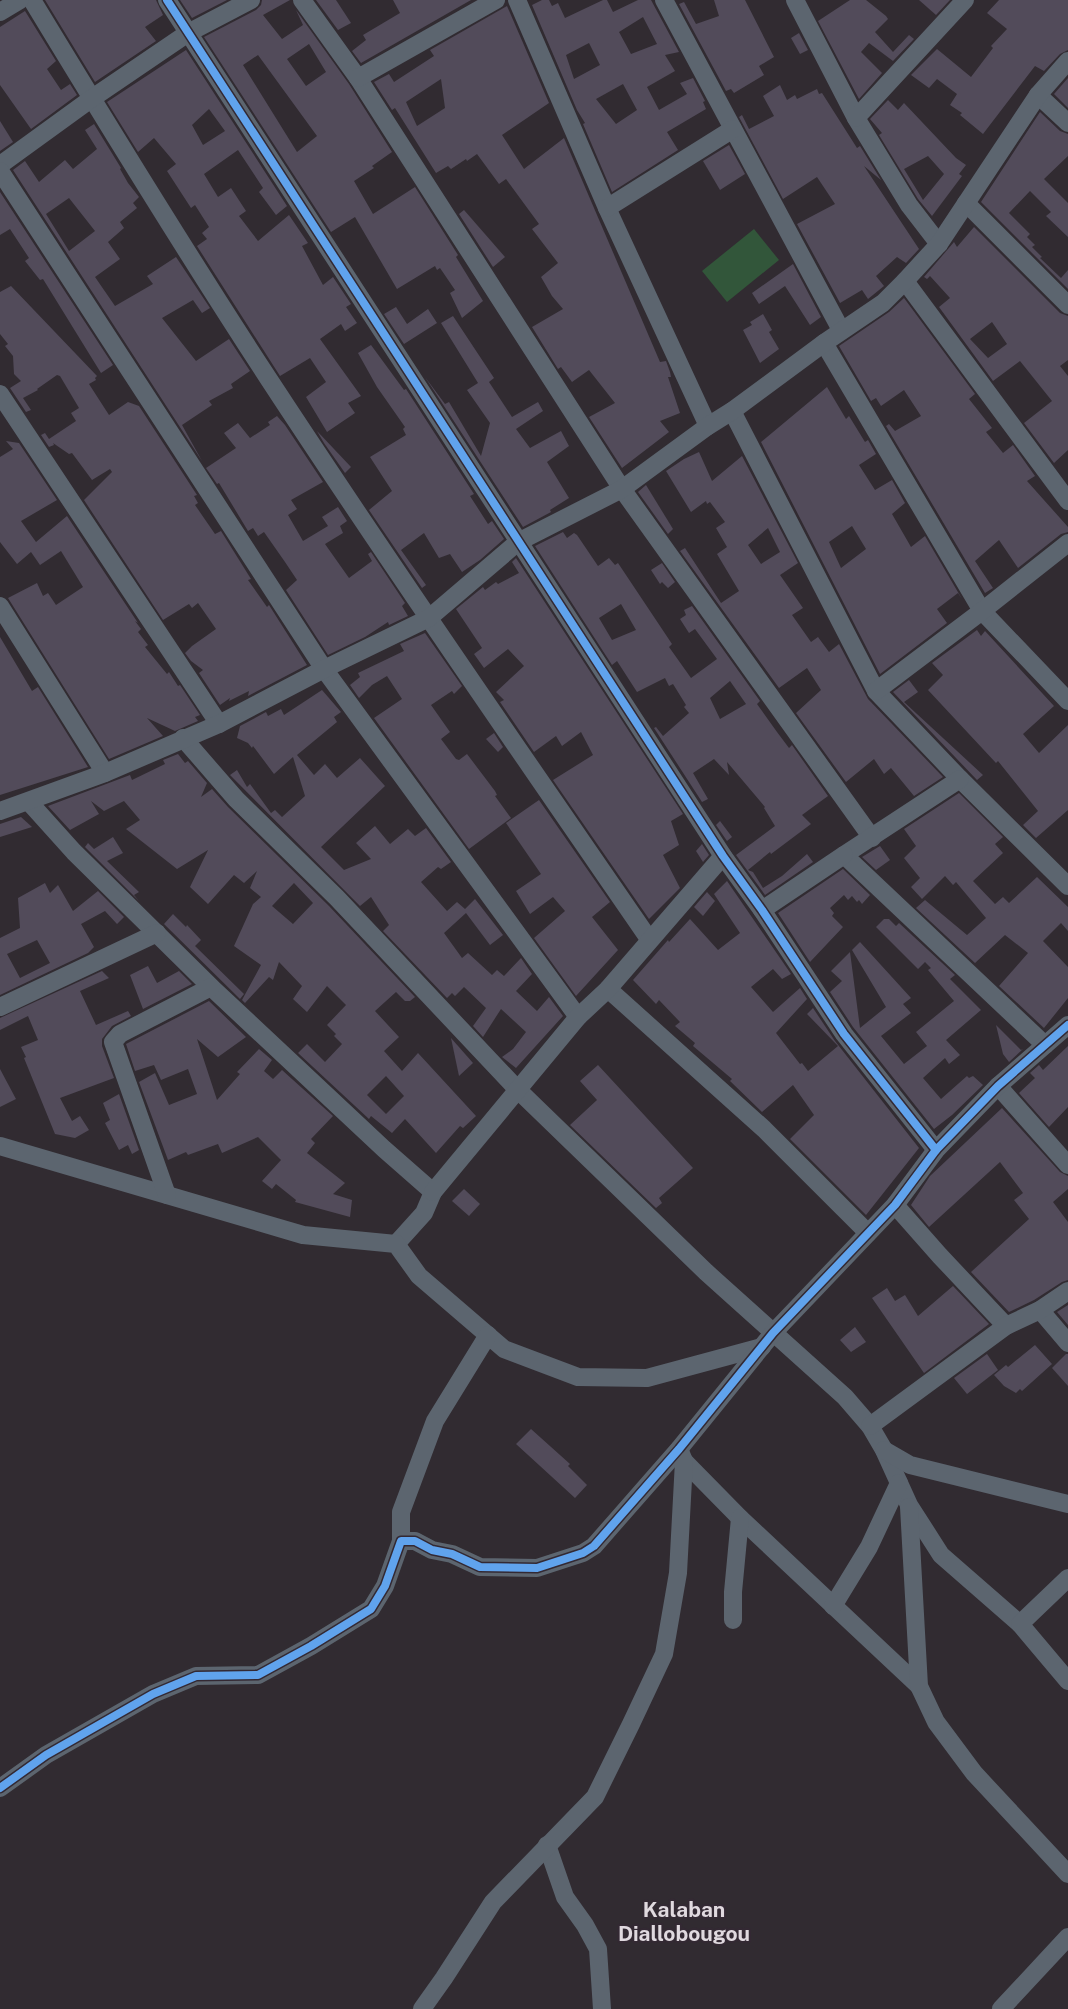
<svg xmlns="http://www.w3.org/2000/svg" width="1068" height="2009" font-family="'Public Sans',sans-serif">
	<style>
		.green { fill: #32563a }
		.building { fill: #524b5a; fill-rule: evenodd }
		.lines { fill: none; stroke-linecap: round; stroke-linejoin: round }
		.minor { stroke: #5c656f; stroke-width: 18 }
		.cycleway-casing { stroke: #332933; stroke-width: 11 }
		.cycleway { stroke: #60a3ed; stroke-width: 8 }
		.labels { text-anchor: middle; stroke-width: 4.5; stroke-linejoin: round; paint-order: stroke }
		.district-label { font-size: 21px; font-weight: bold; fill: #e0d9df; stroke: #332933 }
	</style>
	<rect width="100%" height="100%" fill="#312b31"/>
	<!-- green -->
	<path class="green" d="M754,229L779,260L727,302L702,271Z"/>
	<!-- building -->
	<g class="building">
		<path d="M45,0H156L163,15L145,27L156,41L95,82Z"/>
		<path d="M180,0H227L192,18Z"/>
		<path d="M262,0H290L263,15L282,39L303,25L296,10L349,84L392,152L372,166L374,168L354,181L373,214L415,187L458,255L456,257L483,301L462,318L450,293L455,290L440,268L437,270L435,266L397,289L355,217L331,232L204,37L256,10L261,5ZM309,44L326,72L306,86L287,59ZM258,55L317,136L297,152L243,65Z"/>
		<path d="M316,0H336L351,23L338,30Z"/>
		<path d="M393,0H471L361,63L352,51L366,40L363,35L400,13Z"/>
		<path d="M542,0H549L552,6L558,3L565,18L603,0H607L613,12L638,0H651L679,52L665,55L675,71L647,87L659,110L687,94L680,83L693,78L705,101L703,102L706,109L667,132L678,150L612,192L583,124L585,123L577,110L532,5ZM643,17L657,44L631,54L619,32ZM589,43L600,65L574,79L566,55ZM623,84L637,110L616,124L596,99Z"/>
		<path d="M714,0H745L774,57L759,66L764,75L734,93L731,89L726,91L679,4L684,2L696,24L719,16Z"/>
		<path d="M850,0H866L886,16L888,19L875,32L893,52L909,35L914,39L893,61L869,43L861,52L882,73L859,99L818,21Z"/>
		<path d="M919,0H950L936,15Z"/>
		<path d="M999,0H1068V50L1060,54L1044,71L1035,66L983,134L960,115L962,113L950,105L957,94L937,79L929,88L911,75L937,49L971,77L993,48L991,46L1007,29L987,13Z"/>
		<path d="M507,6L549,103L502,135L524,169L564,138L660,362L666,361L670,372L671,377H668L680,413L660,421L669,432L622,468L589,417L615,403L589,370L572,382L561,367L558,369L532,327L563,309L552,296L541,277L558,263L532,229L539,224L506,179L499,184L477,154L467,161L466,159L451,169L448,166L436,173L395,108L392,110L374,82L389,74L394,82L434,56L430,50ZM441,79L445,108L417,126L406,102Z"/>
		<path d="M25,11L56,61L47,69L61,90L70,84L77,95L31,129L0,85V27Z"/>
		<path d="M799,33L808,50L800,54L791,38Z"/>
		<path d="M186,50L287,206L276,215L259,192L263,188L238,150L204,174L218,197L231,188L246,211L239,216L258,241L289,215L308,243L302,246L323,285L333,277L351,304L346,307L357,323L345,331L341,324L320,339L361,396L348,403L355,413L327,432L306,397L326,382L310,358L280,376L197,246L207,239L202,233L209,227L195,205L191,208L167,171L176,164L154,138L138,152L107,102ZM209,109L225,131L203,145L192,125Z"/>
		<path d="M1068,78V108L1054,94Z"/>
		<path d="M780,85L787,100L795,95L797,99L817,89L819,94L822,93L857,148L860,146L881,180L864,166L919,249L906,263L897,257L876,276L884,286L868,299L862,290L840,303L797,224L835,204L817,177L783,199L739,117L742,115L749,129L774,116L763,96Z"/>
		<path d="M888,100L898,110L904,103L956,158L966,165L959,174L962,176L932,216L937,222L918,199L879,135L882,133L870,119ZM928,156L944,174L923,200L904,169Z"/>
		<path d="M1040,112L1060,131L1068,134V156L1044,179L1068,203V237L1046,216L1051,212L1030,191L1009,213L1030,234L1027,237L1035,245L1032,247L1042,257L1040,258L1061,278L1068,270V289L981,202Z"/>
		<path d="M0,121L13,142L0,151Z"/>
		<path d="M94,124L121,168L120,169L128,183L139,197L133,203L137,208L120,222L124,228L108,242L120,259L95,277L115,306L153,284L147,276L176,257L210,308L202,313L193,300L162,318L196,361L229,339L250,371L231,384L233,388L209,401L212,405L182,425L202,461L13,170L25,161L39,182L65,160L73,169L97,149L85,130ZM69,198L95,231L69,251L46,214Z"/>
		<path d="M729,145L745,174L720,190L703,161Z"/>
		<path d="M0,192L113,365L101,373L43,279L40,280L25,261L29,258L10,229L0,235Z"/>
		<path d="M464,210L505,257L493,267L459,214Z"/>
		<path d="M974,227L1060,313L1068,316V360L1060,366L1068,376V450L1054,463L1024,423L1052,401L1020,361L993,381L939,307L950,298L930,276L927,279L924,277L954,242L957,247ZM992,322L1007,344L988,358L970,339Z"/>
		<path d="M793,264L821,317L810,325L785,286L759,304L752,293Z"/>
		<path d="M11,286L97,376L95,378L96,380L89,384L109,415L128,402L139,406L197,495L194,496L198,503L195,505L215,534L221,531L251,579L248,580L267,607L269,605L307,665L248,696L249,691L229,701L230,698L220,705L199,673L203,670L191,661L185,653L192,646L216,629L198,603L192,608L189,604L163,620L84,500L112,472L110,469L92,480L72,453L69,454L53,443L54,445L49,447L41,435L45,433L49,439L76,421L71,413L79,408L60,376L57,375L37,389L38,390L23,398L31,410L26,412L10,388L21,381L14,374L13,356L5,346L8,344L0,334V292Z"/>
		<path d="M904,298L975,394L969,399L992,428L986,432L1003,453L1013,445L1035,476L1027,481L1068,527V532L1061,534L1018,568L999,540L975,561L993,588L985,593L886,426L889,424L895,431L921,416L904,390L881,406L876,398L871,401L839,346L889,312Z"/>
		<path d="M396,307L407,324L428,309L437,323L404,344L384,314Z"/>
		<path d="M763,314L772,330L769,332L779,349L760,363L743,330L752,325L750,322Z"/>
		<path d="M453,316L494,378L489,382L512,417L538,402L543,411L516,429L530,448L561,431L569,446L547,462L569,498L550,510L551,512L523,527L425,377L445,404L449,402L481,456L490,423L467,390L478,383L441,323Z"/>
		<path d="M371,345L404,390L406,389L474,494L470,496L488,524L492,521L504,539L480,560L462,572L450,554L439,558L424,533L401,550L426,585L422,588L369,510L392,491L370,457L406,435L403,429L405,427L377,387L358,353Z"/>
		<path d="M827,387L846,419L849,416L865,442L868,440L876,454L859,465L875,490L892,480L905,503L892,514L911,547L925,536L962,599L958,593L937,609L947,623L880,674L761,442ZM852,526L866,549L841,568L829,542Z"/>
		<path d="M277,416L285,425L323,482L291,500L297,509L288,515L303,541L328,526L322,517L338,507L347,521L340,526L343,533L325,544L349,578L372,561L368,554L371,552L405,603L402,606L408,616L389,625L388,622L365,637L328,655L286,590L297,580L285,562L264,532L258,536L253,528L248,531L219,483L217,484L206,468L236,448L224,433L238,423L250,438L270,425L268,422Z"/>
		<path d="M317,431L351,467L345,473L324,443Z"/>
		<path d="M6,441L19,443L57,500L21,521L36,542L67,516L138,623L135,621L141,629L138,632L148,645L145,647L167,674L169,672L178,686L180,685L200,715L195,717L198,721L175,731L147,718L163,736L109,759L8,598L37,583L43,596L48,593L56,605L83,587L61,551L40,565L31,552L17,564L0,542V457L13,449Z"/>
		<path d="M699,452L712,481L742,456L798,563L780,575L803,608L792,615L811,642L818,637L829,652L839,644L868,699L943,777L914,796L891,768L884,774L874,759L846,782L796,713L821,690L807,668L779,688L680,551L685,548L721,603L739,591L717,554L727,547L716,528L725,522L710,502L707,504L706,501L691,512L666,471L684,459ZM768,528L780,552L761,564L748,545Z"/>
		<path d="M646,485L673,529L668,534L638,492Z"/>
		<path d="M563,532L567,538L574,533L577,535L598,566L609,558L615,565L618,563L672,644L669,647L691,678L717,659L695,629L689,633L680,619L686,615L684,610L692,606L760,701L757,704L777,732L789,748L792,745L828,796L802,815L811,824L771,854L770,852L748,870L753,872L763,888L782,876L807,854L813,862L765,895L736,855L775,826L764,808L765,807L727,762L729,775L714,759L693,773L708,799L702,802L654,728L656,727L663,736L689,713L684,707L686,705L673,684L669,686L665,678L637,692L617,661L612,665L535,546ZM621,604L636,630L612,640L599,618ZM730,681L746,704L720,719L710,698Z"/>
		<path d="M516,558L683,814L671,821L679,845L663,855L680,888L649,919L553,780L593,755L581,732L562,746L556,736L534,752L500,702L504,700L496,692L524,666L508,649L484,668L474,654L482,648L456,609L483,587L485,590L496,582L498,584L519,573L512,562Z"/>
		<path d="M662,563L675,582L668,588L662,582L660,584L651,570Z"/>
		<path d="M977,630L981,636L985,631L1054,706L1023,734L1039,753L1068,725V810L1036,838L1023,825L1038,811L998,761L996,763L928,690L943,675L932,663Z"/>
		<path d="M425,633L462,686L454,694L452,691L431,705L450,732L441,739L456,759L459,760L467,754L495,791L497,795L495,796L511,818L469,849L374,718L402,699L387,676L372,685L359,698L350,685L360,677L358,673L404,651L400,644Z"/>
		<path d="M0,637L32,691L38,687L88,767L0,795Z"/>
		<path d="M909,680L918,692L904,702L983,775L977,780L893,692Z"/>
		<path d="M322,690L341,712L334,717L337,722L297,755L314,775L325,764L337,778L360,758L385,786L321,847L344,870L371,859L356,843L375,826L390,844L408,829L415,836L426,828L451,862L441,869L438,867L421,882L447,911L457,902L465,909L475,899L503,935L490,945L466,913L444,933L462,958L468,953L492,975L497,970L504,976L521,958L532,974L516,991L537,1011L549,997L563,1016L516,1068L502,1057L513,1049L526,1032L501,1009L483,1037L473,1026L486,1008L464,987L455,996L452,993L447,998L383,931L389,925L371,897L360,906L230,775L237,770L247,787L250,784L271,813L275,810L282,817L305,796L293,757L274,774L253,746L252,748L248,743L237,738L240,726L266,712L268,716L281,709L284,715Z"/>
		<path d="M494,733L503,747L498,752L486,739Z"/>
		<path d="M178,754L185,763L188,761L207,783L201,797L212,789L228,807L329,906L415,997L410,1001H405L396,992L375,1011L399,1037L384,1051L402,1071L418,1053L476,1116L463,1128L460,1126L436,1153L405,1119L392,1133L371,1116L369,1119L298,1053L307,1044L325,1062L342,1044L334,1036L336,1034L327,1025L346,1005L327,986L307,1012L293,999L302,986L279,962L273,980L269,977L245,1003L242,1000L261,965L234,946L253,904L261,897L250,888L257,871L244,883L234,875L208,904L190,887L208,850L177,869L126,829L140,820L124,801L104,811L91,801L99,814L70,830L48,806L130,775L132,780L165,764L163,760ZM294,883L313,903L293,924L272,906ZM386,1076L404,1096L386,1114L367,1095Z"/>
		<path d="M959,793L1003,837L995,844L1003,853L973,881L995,904L1003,897L1009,903L1037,877L1068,907V931L1061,923L1043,941L1068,967V998L1044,1028L999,986L1028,953L1005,935L975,963L916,908L925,900L967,935L986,918L956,882L953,885L945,876L922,899L911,887L920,878L904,858L916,846L904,829Z"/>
		<path d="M539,800L610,902L592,917L618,950L576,996L534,938L565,911L553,897L530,914L516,891L541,874L506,823Z"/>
		<path d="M21,817L32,827L0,837V824Z"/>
		<path d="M720,821L732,837L727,841L716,825Z"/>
		<path d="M113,837L123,853L107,861L139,892L134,895L139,901L85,847L88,843L94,849Z"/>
		<path d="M702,844L709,855L703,862L696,851Z"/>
		<path d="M880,846L890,860L876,870L862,857Z"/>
		<path d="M843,869L870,895L862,904L859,900L857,902L852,896L848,900L844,895L830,908L834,913L832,916L843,927L810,962L778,913Z"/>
		<path d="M727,881L791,974L782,979L773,969L751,987L773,1012L800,988L807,999L776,1033L800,1064L802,1063L808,1071L838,1046L807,1014L813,1008L835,1041L919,1148L866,1215L790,1139L814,1115L793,1085L762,1112L730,1081L732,1079L693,1046L695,1043L675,1026L680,1022L659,1000L656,1004L633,980L668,940L669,942L690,919L718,950L740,933L714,894Z"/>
		<path d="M45,883L50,893L58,885L73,911L98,891L124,917L117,924L105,911L81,924L94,947L88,953L0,995V938L20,928L18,898ZM37,940L50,963L20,978L7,954Z"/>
		<path d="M707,892L715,901L703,916L694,907Z"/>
		<path d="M173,914L186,927L187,925L201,940L195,946L244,994L240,999L164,924Z"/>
		<path d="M884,919H889L896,926L899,923L955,975L950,979L981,1010L946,1040L960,1055L949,1064L945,1058L923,1078L941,1099L967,1076L969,1078L973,1076L983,1085L952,1115L934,1129L853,1027L830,992L842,981L831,971L850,952L860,1028L886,1007L852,950L860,942L911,998L903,1004L911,1013L881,1036L904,1064L927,1046L916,1032L954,1001L928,970L931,968L925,962L918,969L876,927Z"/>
		<path d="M148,966L157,983L179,971L192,984L143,1009L130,975Z"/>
		<path d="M102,971L109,978L80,991L96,1025L128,1011L131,1016L112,1026L102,1039V1046L114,1078L60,1098L72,1121L80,1116L89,1130L75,1138L55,1134L24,1058L26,1057L21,1047L38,1040L28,1016L0,1030V1018Z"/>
		<path d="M209,1001L246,1037L218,1057L197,1039L217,1100L240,1074L237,1072L259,1049L272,1060L264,1071L273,1079L282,1070L333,1116L311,1139L315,1143L307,1153L345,1183L333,1194L352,1200L350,1217L295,1202L296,1200L276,1184L272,1189L262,1181L281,1160L258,1137L222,1153L218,1144L188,1155L186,1152L168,1160L139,1082L155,1073L169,1105L197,1094L188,1069L161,1080L154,1065L135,1071L126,1044Z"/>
		<path d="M996,1025L1021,1050L1023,1049L1009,1062L1003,1054Z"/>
		<path d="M451,1038L473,1063L459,1076Z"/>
		<path d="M1068,1046V1107L1049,1127L1019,1093L1035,1078L1030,1073L1039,1065L1043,1070Z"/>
		<path d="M598,1065L693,1168L659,1198L662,1203L656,1208L570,1125L597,1100L580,1081Z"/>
		<path d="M0,1069L16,1099L0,1107Z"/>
		<path d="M119,1094L139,1150L132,1154L128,1145L119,1150L105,1123L110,1120L103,1103Z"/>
		<path d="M1002,1108L1060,1172L1068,1176V1189L1053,1202L1068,1222V1280L1062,1282L1034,1300L1009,1312L971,1272L1029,1219L1014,1200L1023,1193L1000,1162L929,1227L911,1205L930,1176Z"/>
		<path d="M464,1189L480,1204L469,1216L452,1201Z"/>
		<path d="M953,1286L989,1324L924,1373L872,1298L887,1288L895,1301L905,1295L918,1316Z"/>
		<path d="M1068,1305V1325L1057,1312Z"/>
		<path d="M855,1327L866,1342L851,1352L840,1340Z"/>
		<path d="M1035,1345L1052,1364L1022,1391L1020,1389L1016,1393L1004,1386L994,1375L1006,1365L1008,1367Z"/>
		<path d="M987,1354L998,1370L967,1394L954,1378Z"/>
		<path d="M1066,1354H1068V1386L1052,1368Z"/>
		<path d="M531,1429L570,1464L568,1466L587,1485L575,1498L516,1444Z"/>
	</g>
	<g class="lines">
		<!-- minor -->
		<g class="minor">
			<path d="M32,0C109,127 187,254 268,378C392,567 521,753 649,939"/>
			<path d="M167,0L723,856L762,910L844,1034L936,1150"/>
			<path d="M302,0L358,78L622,489L872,838"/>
			<path d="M517,0L607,208L708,426"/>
			<path d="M664,0L841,330"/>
			<path d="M795,0L856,118L909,205L939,244"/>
			<path d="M0,12L20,0"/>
			<path d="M358,78L496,0"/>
			<path d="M1038,95L1068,123"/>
			<path d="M856,118L965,0"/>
			<path d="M0,165L91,99L188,33L251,0"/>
			<path d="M0,171L324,669L578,1017"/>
			<path d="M966,203L1068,305"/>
			<path d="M607,208L733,129"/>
			<path d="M905,281L1068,501"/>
			<path d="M824,343L982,611L1068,701"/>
			<path d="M0,394L219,724"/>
			<path d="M732,411L876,691L960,779L1068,886"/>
			<path d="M0,606L105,773"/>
			<path d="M876,691L982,611L1068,543"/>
			<path d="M183,738L236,799L337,898L517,1089L706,1272L845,1397L870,1426L884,1450L909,1505L941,1555L1020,1624"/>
			<path d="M960,779L844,855L1045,1045"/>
			<path d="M29,802L74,852L211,987L384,1149L433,1192L424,1213L396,1244"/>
			<path d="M0,811L105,773L219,724L324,669L429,618L518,542L622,489L708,426L732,411L824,343L883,303L905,281L939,244L1038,95L1068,61"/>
			<path d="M762,910L844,855"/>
			<path d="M608,989L764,1129L868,1233"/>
			<path d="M0,1007L157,933"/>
			<path d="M998,1086L1068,1165"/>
			<path d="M0,1146L303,1235L396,1244L419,1276L504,1349L578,1377L647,1378L762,1347"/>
			<path d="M433,1192L578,1017L608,989L723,856"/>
			<path d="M167,1195L113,1042L120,1034L211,987"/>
			<path d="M895,1205L940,1256L1006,1326"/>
			<path d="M1040,1310L1068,1343"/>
			<path d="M870,1426L1006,1326L1040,1310L1068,1291"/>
			<path d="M884,1450L910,1465L1068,1504"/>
			<path d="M684,1461L740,1518L919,1686"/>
			<path d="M909,1507L919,1686L936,1722L974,1773L1068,1874"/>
			<path d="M401,1541V1512L435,1421L488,1335"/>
			<path d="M1068,1578L1020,1624L1068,1681"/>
			<path d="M833,1606L869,1547L899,1483"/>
			<path d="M733,1620V1592L740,1518"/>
			<path d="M0,1788L46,1755L153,1694L196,1676L258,1675L311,1646L371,1609L385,1586L401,1541H415L432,1550L452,1554L480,1567L537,1568L583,1553L594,1546L679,1449L773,1333L895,1205L936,1150L998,1086L1068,1025"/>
			<path d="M547,1845L565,1897L585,1925L598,1949L602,2009"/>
			<path d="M422,2009L444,1978L493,1902L595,1797L631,1724L664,1654L678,1573L684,1461L679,1449"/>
			<path d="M1001,2009L1068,1937"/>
		</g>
		<defs>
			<g id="cycleway">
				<path d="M167,0L723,856L762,910L844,1034L936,1150"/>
				<path d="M0,1788L46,1755L153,1694L196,1676L258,1675L311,1646L371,1609L385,1586L401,1541H415L432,1550L452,1554L480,1567L537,1568L583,1553L594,1546L679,1449L773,1333L895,1205L936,1150L998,1086L1068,1025"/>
			</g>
		</defs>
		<!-- cycleway casing -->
		<use href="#cycleway" class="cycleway-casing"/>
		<!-- cycleway -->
		<use href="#cycleway" class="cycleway"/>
	</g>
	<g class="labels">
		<!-- district labels -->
		<g class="district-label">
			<text x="684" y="1917">Kalaban<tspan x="684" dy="24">Diallobougou</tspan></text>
		</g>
	</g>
</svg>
